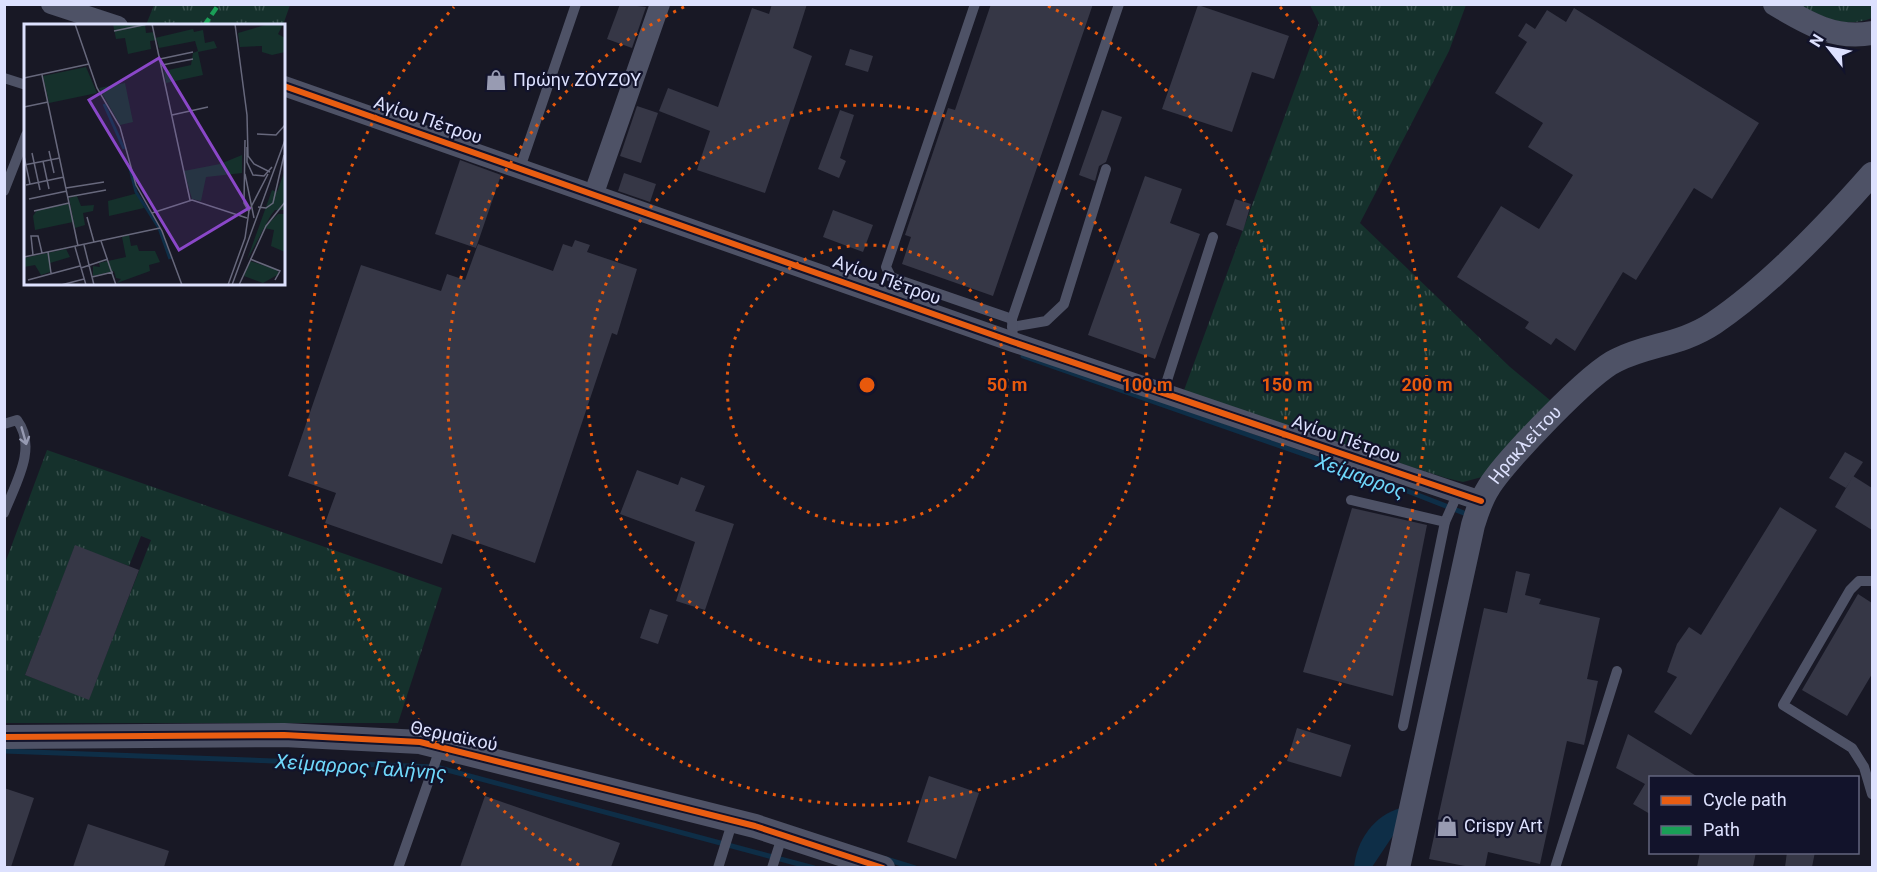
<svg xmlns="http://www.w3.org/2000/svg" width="1877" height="872" font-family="Roboto,sans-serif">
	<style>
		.grass { fill: url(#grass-tufts); fill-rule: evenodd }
		.water { fill: #0e2e47 }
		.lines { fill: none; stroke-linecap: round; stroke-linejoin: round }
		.stream { stroke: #0e2e47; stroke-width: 5 }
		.building { fill: #363746 }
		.service { stroke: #4e5266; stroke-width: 10 }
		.minor { stroke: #4e5266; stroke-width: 20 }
		.tertiary { stroke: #4e5266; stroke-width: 24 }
		.quiet { stroke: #1a9f57; stroke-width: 4.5; stroke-dasharray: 9 4.5; stroke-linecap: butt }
		.cycleway-casing { stroke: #12132b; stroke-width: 10 }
		.cycleway { stroke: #e95d12; stroke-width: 6 }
		.oneway { stroke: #969ab2 }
		.ring { fill: none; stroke: #e8590c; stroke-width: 3; stroke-dasharray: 3 6 }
		.labels { text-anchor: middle; stroke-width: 4.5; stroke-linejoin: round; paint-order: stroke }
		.poi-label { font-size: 18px; fill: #dde1fe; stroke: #12132b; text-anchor: start }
		.street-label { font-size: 18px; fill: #dde1fe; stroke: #12132b }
		.water-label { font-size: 20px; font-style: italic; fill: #6fd8fb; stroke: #12132b }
		.inset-river { fill: none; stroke: #0e2e47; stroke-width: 3 }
		.inset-road { fill: none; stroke: #67687c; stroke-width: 1.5 }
		.view { fill: #8a47c8; fill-opacity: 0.15; stroke: #8a47c8; stroke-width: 3 }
		.inset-edge { fill: none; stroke: #dde1fe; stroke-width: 3 }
		.centre { fill: #e8590c; stroke: #12132b; stroke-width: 3 }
		.ring-label { font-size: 18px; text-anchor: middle; font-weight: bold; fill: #e8590c; stroke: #12132b; stroke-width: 4.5; stroke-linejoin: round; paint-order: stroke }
	</style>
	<defs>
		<pattern id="grass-tufts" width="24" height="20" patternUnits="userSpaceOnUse" patternTransform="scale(1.5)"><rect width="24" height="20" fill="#15312c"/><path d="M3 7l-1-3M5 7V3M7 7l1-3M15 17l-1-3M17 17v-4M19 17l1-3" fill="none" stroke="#374f4c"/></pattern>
	</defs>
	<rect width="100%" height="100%" fill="#181825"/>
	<!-- grass -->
	<g class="grass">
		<path d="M154,5V4L290,5L283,25H146Z"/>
		<path d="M1310,5H1466L1449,51L1360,223L1510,367L1551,401L1482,477L1463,482L1446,478L1183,393L1319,23Z"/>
		<path d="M1799,5H1872V18C1844,29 1824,17 1799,5Z"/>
		<path d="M47,450L442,588L398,723H5L4,566ZM141,536L151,540L89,699L25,675L75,546L129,566Z"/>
	</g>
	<!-- water -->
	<path class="water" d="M1401,808L1396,831L1372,867L1354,868C1356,841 1374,815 1401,808Z"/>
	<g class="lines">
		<!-- stream -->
		<g class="stream">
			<path d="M1023,356L1392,485L1469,515"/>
			<path d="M4,751L436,767L814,868"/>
			<path d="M886,859L915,868"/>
		</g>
	</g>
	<!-- building -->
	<g class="building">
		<path d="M620,4L646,7L632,48L607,39Z"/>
		<path d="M772,4H807L793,48L812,56L765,193L697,170L710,131L659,111L668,88L718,107L752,8L769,14Z"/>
		<path d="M991,4H1093L993,296L902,264L911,237L905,235L948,108L955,110Z"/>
		<path d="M1198,5L1289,36L1274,79L1252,72L1232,132L1162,109Z"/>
		<path d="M1574,8L1759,123L1712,199L1694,188L1636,280L1623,272L1575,351L1556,338L1551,345L1525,328L1529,322L1457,277L1501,206L1539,229L1573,175L1528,147L1543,123L1495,93L1527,42L1518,36L1526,23L1535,29L1547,10L1566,22Z"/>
		<path d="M850,49L873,56L868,72L845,65Z"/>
		<path d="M637,106L658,113L641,163L620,156Z"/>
		<path d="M840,110L854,115L840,158L846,161L839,178L818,169Z"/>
		<path d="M1102,110L1122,117L1106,162L1099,166L1095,181L1079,175Z"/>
		<path d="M460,160L501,175L476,248L435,234Z"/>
		<path d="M624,173L656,184L650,202L618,191Z"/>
		<path d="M1145,176L1182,189L1170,223L1200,234L1155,359L1088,335Z"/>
		<path d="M1235,199L1251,204L1243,231L1226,225Z"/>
		<path d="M833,210L873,225L863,252L823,237Z"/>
		<path d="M575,240L590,245L587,252L637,269L617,335L612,333L535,563L452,534L442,564L325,523L336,493L288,476L361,265L441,291L447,274L465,280L478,244L553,271L563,244L572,247Z"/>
		<path d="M1845,452L1863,462L1846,488L1829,478Z"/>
		<path d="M637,470L678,485L681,477L705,486L695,511L734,524L705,610L676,601L695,542L620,514Z"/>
		<path d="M1853,476L1872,488V530L1835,507Z"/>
		<path d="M1780,507L1817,530L1691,735L1654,712L1677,677L1667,672L1677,644L1689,627L1701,635Z"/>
		<path d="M1352,508L1427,525L1393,696L1303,672Z"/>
		<path d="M75,545L139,570L89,700L25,675Z"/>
		<path d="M1516,571L1530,574L1525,595L1541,599L1539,604L1600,618L1587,679L1598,681L1584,745L1567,741L1540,864L1488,852L1485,867H1470L1429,859L1484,608L1507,613Z"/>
		<path d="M1858,594L1872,603V674L1847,716L1802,690Z"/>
		<path d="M650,609L668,615L658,644L640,638Z"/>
		<path d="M1297,728L1351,745L1341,777L1287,761Z"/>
		<path d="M1628,734L1698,777H1650V814L1633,804L1645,784L1616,768Z"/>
		<path d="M929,776L979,793L956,859L907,842Z"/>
		<path d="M4,788L34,798L11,867H4Z"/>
		<path d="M485,796L620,843L611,867H460Z"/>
		<path d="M88,824L169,851L164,867H73Z"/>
		<path d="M1700,852H1756L1753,867H1697Z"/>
		<path d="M1787,852H1815L1812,867H1785Z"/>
	</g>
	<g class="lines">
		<!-- service -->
		<g class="service">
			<path d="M975,4L886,267L891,277L896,279L1012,319"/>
			<path d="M4,78L26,85"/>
			<path d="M520,168L576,4"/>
			<path d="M4,191L26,135"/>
			<path d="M1012,327L1046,321L1064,304L1106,169"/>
			<path d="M1013,342L1012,319L1119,4"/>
			<path d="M1163,393L1213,237"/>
			<path d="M4,424L17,420C38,448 15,484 4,513"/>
			<path d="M1351,500L1445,522L1458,493"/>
			<path d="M1872,581H1859L1850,590L1783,705L1852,748L1864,767L1872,794"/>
			<path d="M1403,726L1445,522"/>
			<path d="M398,868L441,746"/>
			<path d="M718,868L733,820"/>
			<path d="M772,868L783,834"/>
			<path d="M1555,868L1617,671"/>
		</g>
		<!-- minor -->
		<g class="minor">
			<path d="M51,4L118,26"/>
			<path d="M284,86L1013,342L1481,501"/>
			<path d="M594,193L660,4"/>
		</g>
		<!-- tertiary -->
		<g class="tertiary">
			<path d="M1775,4C1807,23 1835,40 1872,33"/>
			<path d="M4,737L284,735L420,742L755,826L883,868"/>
			<path id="s1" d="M1398,868L1473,525C1477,512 1481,499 1489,487C1505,461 1590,372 1617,360C1649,344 1681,345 1714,323C1769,286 1828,224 1872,174"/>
		</g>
		<!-- quiet -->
		<path class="quiet" d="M204,26L219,4"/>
		<defs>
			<g id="cycleway">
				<path d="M284,86L1013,342L1481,501"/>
				<path d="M4,737L284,735L420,742L755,826L883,868"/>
			</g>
		</defs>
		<!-- cycleway casing -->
		<use href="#cycleway" class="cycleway-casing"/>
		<!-- cycleway -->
		<use href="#cycleway" class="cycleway"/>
	</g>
	<!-- one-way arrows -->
	<defs><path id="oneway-shaft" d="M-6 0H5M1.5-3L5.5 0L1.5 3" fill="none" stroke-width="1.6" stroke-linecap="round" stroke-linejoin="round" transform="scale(1.5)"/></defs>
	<use class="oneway" href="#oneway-shaft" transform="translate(24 436) rotate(74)"/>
	<!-- distance rings -->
	<g class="ring">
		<circle cx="867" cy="385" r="140"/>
		<circle cx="867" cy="385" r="280"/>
		<path d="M1048 6A420 420 0 1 1 686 6"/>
		<path d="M579 865A560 560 0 0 1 454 7M1280 7A560 560 0 0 1 1155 865"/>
	</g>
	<!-- icons -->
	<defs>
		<symbol id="shop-bare" viewBox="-9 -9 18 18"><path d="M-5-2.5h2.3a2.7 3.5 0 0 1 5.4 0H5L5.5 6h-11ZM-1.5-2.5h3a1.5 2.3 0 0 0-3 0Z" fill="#989bb2" stroke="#12132b" stroke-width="2.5" paint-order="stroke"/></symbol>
	</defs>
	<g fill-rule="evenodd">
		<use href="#shop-bare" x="481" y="65" width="30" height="30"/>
		<use href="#shop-bare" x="1432" y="811" width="30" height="30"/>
	</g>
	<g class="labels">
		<!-- poi labels -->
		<g class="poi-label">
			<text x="513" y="86">Πρώην ΖΟΥΖΟΥ</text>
			<text x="1464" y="832">Crispy Art</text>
		</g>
		<!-- street labels -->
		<g class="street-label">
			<text transform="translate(428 120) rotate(19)" y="6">Αγίου Πέτρου</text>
			<text transform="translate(887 280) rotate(20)" y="6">Αγίου Πέτρου</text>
			<text transform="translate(1346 439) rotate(19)" y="6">Αγίου Πέτρου</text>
			<text dy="6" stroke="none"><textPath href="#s1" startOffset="448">Ηρακλείτου</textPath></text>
			<text transform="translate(454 736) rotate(12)" y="6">Θερμαϊκού</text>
		</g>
		<!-- water labels -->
		<g class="water-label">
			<text transform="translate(1361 476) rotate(20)" y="7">Χείμαρρος</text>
			<text transform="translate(361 767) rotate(4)" y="7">Χείμαρρος Γαλήνης</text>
		</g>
	</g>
	<!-- overview -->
	<g transform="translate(24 24)">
		<rect width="261" height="261" fill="#181825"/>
		<path d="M89,0H121L122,9L130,8L131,14L169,5L170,8L179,6L181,19L190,17L193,24L174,28L179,51L142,59L140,47L167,41L169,29L174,27L171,17L135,24L133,16L126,17L127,25L104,30L101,14L92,15ZM245,0H259L254,10L261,14V28L248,31L238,28V22L216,23L214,9ZM62,43L73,69L25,79L19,52ZM101,59L109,98L96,101L75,64ZM218,131V149L182,153L177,177L168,175L160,147L196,140ZM261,146V186H251L247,191L223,236L248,166L253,168ZM114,169L120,184L85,192L84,177ZM53,172L57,182L70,181L69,187L59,189L61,201L51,204L45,174ZM45,180L49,198L11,206L9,192L13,186ZM254,190H261V228L247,222L250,206L240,204ZM105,211L107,222L113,221L115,227H131L136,238L125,241L126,247L93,259L97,255L92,254L90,247L69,252V242L76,243L75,239L102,233L98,213ZM42,225L46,233L26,239V248L17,251L11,241L0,243V234ZM226,237L253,246L255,250L239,259L220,252Z" fill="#15312c"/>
		<path class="inset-river" d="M80,80L100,125M105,141L112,168L135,204L146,235"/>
		<path class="inset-road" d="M51,0L73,64L96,103L112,161L138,207L158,261M128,0L166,176M211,0L223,91L224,132L230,140L246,148M90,7L124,0M136,35L169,28M138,41L169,35M18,51L54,222M0,54L65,40M0,83L24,78M148,91L184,83M233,110L252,111L261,101M221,116L220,179L225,188M223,123V138L229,151L240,152L248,143M25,127L30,149M8,129L16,166M0,132L6,160M19,137L25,165M0,141L36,134M221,150L230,194M2,161L40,153M42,164L80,158M44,173L82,166M5,175L43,167M234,183L242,184L249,179L260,131M10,187L45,179M128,189L168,176L223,194M63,193L70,218M77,217L92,261M60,221L70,261M51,223L62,261M24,228L27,249M9,231L7,212H14L18,229M0,233L136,204M226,235L256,247L251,256M57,244L84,235M68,253L89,248M4,256L56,242M37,261L60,255M204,261L221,214L225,187L244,150M208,261L261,116M215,261L242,202L261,178"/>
		<path class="view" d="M135,34L225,184L155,226L65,76Z"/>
		<rect width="261" height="261" class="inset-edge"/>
	</g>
	<circle cx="867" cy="385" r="9" class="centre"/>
	<g class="ring-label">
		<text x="1007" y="391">50 m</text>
		<text x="1147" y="391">100 m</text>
		<text x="1287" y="391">150 m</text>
		<text x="1427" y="391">200 m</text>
	</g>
	<!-- border -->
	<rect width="1877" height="872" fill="none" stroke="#dde1fe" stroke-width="12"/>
	<!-- legend -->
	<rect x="1649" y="776" width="210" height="78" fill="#12132b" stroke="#63657f" stroke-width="1.5"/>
	<rect x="1661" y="796" width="30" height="9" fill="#e95d12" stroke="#63657f" stroke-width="1.5"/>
	<text x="1703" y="806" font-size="18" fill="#dde1fe">Cycle path</text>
	<rect x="1661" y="826" width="30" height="9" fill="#1a9f57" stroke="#63657f" stroke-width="1.5"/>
	<text x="1703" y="836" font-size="18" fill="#dde1fe">Path</text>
	<!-- north arrow -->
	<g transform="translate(1829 48) rotate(301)" stroke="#12132b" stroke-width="4.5" paint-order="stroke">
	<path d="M0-4.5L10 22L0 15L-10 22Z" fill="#dde1fe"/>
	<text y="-9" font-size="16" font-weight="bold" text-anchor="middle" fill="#dde1fe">N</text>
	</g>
</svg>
